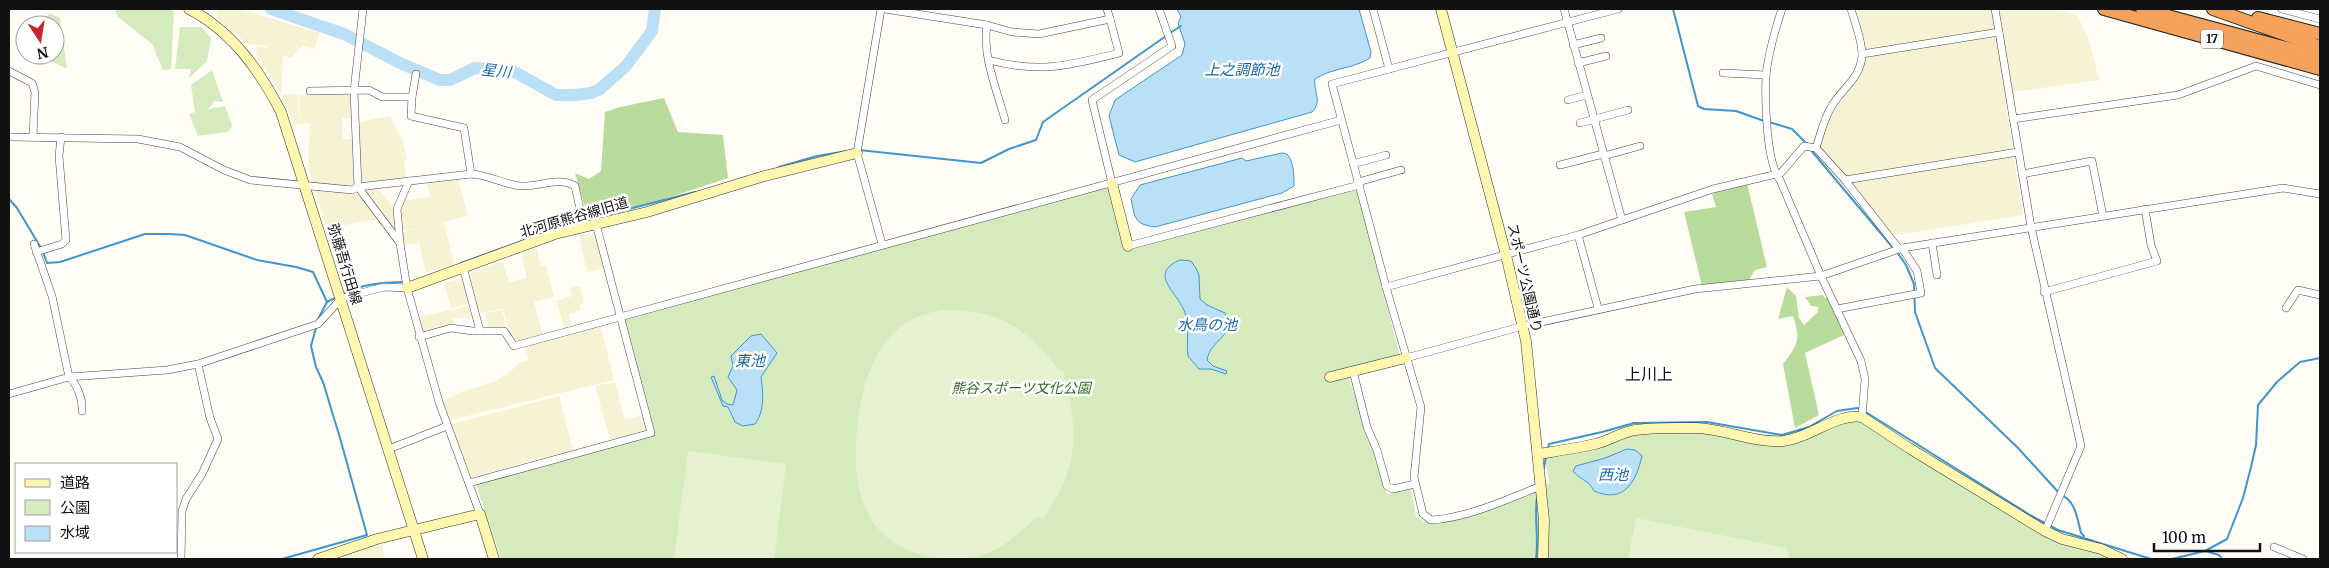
<svg xmlns="http://www.w3.org/2000/svg" width="2329" height="568" font-family="Merriweather,'Noto Sans JP',serif">
	<style>
		.farmland { fill: #f6f3d4 }
		.green { fill: #d5ebbd }
		.forest { fill: #b9dc9c }
		.pitch { fill: #e6f2cf }
		.water { fill: #b9e0f7; stroke: #3f96cf }
		.lines { fill: none; stroke-linecap: round; stroke-linejoin: round }
		.stream { stroke: #3f96cf; stroke-width: 2 }
		.river { stroke: #b9e0f7; stroke-width: 12 }
		.street-casing { stroke: #444; stroke-width: 8 }
		.secondary-casing { stroke: #333; stroke-width: 11 }
		.highway-casing { stroke: #222; stroke-width: 14 }
		.street { stroke: #fff; stroke-width: 7 }
		.secondary { stroke: #fff6b0; stroke-width: 10 }
		.highway { stroke: #f5a25d; stroke-width: 12 }
		.labels { text-anchor: middle; stroke-width: 5; stroke-linejoin: round; paint-order: stroke }
		.shield { fill: #fff; stroke: #585858; stroke-width: 1 }
		.shield-label { font-size: 12px; font-weight: bold; fill: #111 }
		.street-label { font-size: 14px; fill: #111; stroke: #fff }
		.park-label { font-size: 14px; font-style: italic; fill: #2f6b1f; stroke: #fff }
		.water-label { font-size: 15px; font-style: italic; fill: #1768a6; stroke: #fff }
		.quarter-label { font-size: 16px; fill: #111; stroke: #fff }
	</style>
	<rect width="100%" height="100%" fill="#fffdf5"/>
	<!-- farmland -->
	<g class="farmland">
		<path d="M216,9H240L320,33L314,49L303,45L291,58L283,55L281,95L298,94L299,117H300L299,95L348,93L351,96L352,118H342L343,139H353L354,184L352,187L313,185L308,165L310,123L294,125L278,88L256,55L257,46L267,48V46L247,44L217,18Z"/>
		<path d="M1853,9H2056L2077,15L2089,39L2099,80L2004,93L2023,215L1890,236L1818,147L1835,103L1857,80L1863,59Z"/>
		<path d="M390,116L403,142L407,160L404,161L406,179L365,184L361,181L359,122Z"/>
		<path d="M458,178L468,216L444,222L454,264L426,273L418,239V243L404,245L403,232L420,227L402,231L400,212L404,201L430,197L426,181Z"/>
		<path d="M315,189L353,193L360,196L379,219L327,228Z"/>
		<path d="M366,189L379,190L394,207L398,234L367,195Z"/>
		<path d="M596,234L604,268L587,272L579,235Z"/>
		<path d="M537,248L541,266L546,265L554,297L534,302L543,334L516,342L511,339L503,309L477,313L466,275L502,261L509,282L527,278L521,253Z"/>
		<path d="M463,277L470,304L451,308L444,284Z"/>
		<path d="M580,286L584,303L580,304L581,310L569,314L572,326L564,329L557,301L572,296L570,288Z"/>
		<path d="M469,306L472,318H453L454,325L426,332L422,330L419,317Z"/>
		<path d="M502,310L506,327L489,328L485,313Z"/>
		<path d="M600,323L614,380L451,420L443,401L464,391L494,382L512,370L519,363L528,360L525,347L528,344Z"/>
		<path d="M615,382L625,420L643,415L646,427L645,430L610,439L595,386Z"/>
		<path d="M559,396L573,450L472,477L451,424Z"/>
		<path d="M381,542L385,559H330Z"/>
	</g>
	<!-- green -->
	<g class="green">
		<path d="M115,9H166L174,11L171,69L163,70L152,44L118,17Z"/>
		<path d="M49,13L60,18L67,69L39,55H55V25H44Z"/>
		<path d="M180,27H202L211,38L207,61L189,78L191,69H175Z"/>
		<path d="M212,70L223,102L215,101L208,109L225,106L232,126L228,132L198,136L189,114L195,112L191,85Z"/>
		<path d="M1108,186L1125,250L1357,189L1400,356L1347,371C1359,412 1375,452 1387,494L1411,489L1416,516L1425,522L1439,521L1493,508L1549,483L1545,457L1630,434L1715,432L1759,443L1847,420L1863,422L2035,529L2113,559H501L476,484L655,435L622,318Z"/>
	</g>
	<!-- forest -->
	<g class="forest">
		<path d="M664,98L678,132L723,135L728,178L646,205L589,220L575,173L589,179L601,171L605,112L620,107Z"/>
		<path d="M1747,183L1767,267L1755,270L1749,280L1702,286L1684,212L1716,207L1712,194Z"/>
		<path d="M1787,287L1796,296L1799,318L1804,325L1817,313L1819,307L1811,306L1805,297L1823,295L1825,298H1830L1844,335L1805,353L1819,415L1795,428L1783,364C1798,344 1801,341 1793,316L1778,319Z"/>
	</g>
	<!-- pitch -->
	<g class="pitch">
		<path d="M942,310C1000,309 1024,327 1060,371L1063,370C1078,433 1081,464 1043,519L1038,516C1003,549 983,564 933,557C861,545 850,484 858,422C862,386 873,348 903,325C914,316 929,313 942,310Z"/>
		<path d="M688,451L786,464L774,559H674Z"/>
		<path d="M1636,518L1786,548L1790,559H1628Z"/>
	</g>
	<!-- water -->
	<g class="water">
		<path d="M1177,9H1359L1371,52L1370,58C1353,69 1331,68 1315,79C1313,91 1323,101 1312,112L1135,162L1119,155L1109,116L1115,100L1182,55L1185,44L1178,23L1181,17Z"/>
		<path d="M1282,153L1287,154C1294,162 1294,176 1294,186L1282,193L1155,227C1134,224 1135,218 1131,199L1140,185L1242,158L1246,161Z"/>
		<path d="M1180,260L1191,261L1196,268L1199,275L1200,299L1207,305L1225,313C1236,338 1210,339 1207,360L1213,366L1227,371L1226,374L1211,369H1199L1188,356C1186,341 1190,327 1185,313C1178,292 1147,274 1180,260Z"/>
		<path d="M761,334L777,353L761,377C763,392 765,411 755,424L743,426L735,422L728,407L723,406L711,377L714,376L722,400L727,404L733,405L737,390L728,377L733,366L731,356L751,336Z"/>
		<path d="M1627,449L1635,450L1642,456C1636,482 1624,504 1594,491C1589,480 1580,480 1573,471L1576,466L1605,458Z"/>
	</g>
	<g class="lines">
		<!-- stream -->
		<g class="stream">
			<path d="M1673,9L1698,106L1704,109L1736,111L1764,121"/>
			<path d="M1170,33L1181,26"/>
			<path d="M1769,122L1792,129L1808,145"/>
			<path d="M1810,149L1894,249"/>
			<path d="M859,150L981,163L1009,149L1036,140L1043,122L1166,36"/>
			<path d="M779,167L817,156L847,151"/>
			<path d="M9,199L17,208L41,248"/>
			<path d="M586,220L695,192"/>
			<path d="M557,228L581,221"/>
			<path d="M43,252L47,263L60,262L145,234H169L185,235L257,260L296,267L313,272L327,302"/>
			<path d="M1897,252L1906,265L1914,284L1915,312L1935,368L2018,448L2060,494C2076,501 2077,518 2081,533L2084,536"/>
			<path d="M461,263L550,231"/>
			<path d="M344,293C363,284 383,282 404,282"/>
			<path d="M317,321L327,302L337,297"/>
			<path d="M1864,411L2030,515L2058,530L2151,559"/>
			<path d="M1548,449L1549,444L1602,432L1634,423L1707,422L1782,435L1809,427L1837,411L1857,408L1860,409"/>
			<path d="M1544,468L1546,456"/>
			<path d="M2205,551L2219,555L2222,559"/>
			<path d="M282,559L367,535L340,438L323,382L316,367L311,346L316,328"/>
			<path d="M1536,559C1539,538 1534,518 1537,497"/>
			<path d="M2172,559L2205,551L2227,539L2243,498L2251,467L2256,445L2258,405L2277,382L2300,362L2320,358"/>
		</g>
		<!-- river -->
		<path class="river" d="M271,9L344,34L400,63L440,80H450L475,68L511,70L556,95H575L591,93L600,89L626,66L652,31L655,9"/>
		<defs>
			<g id="street">
				<path d="M363,9L354,91L358,187L400,243L407,288L439,402L480,514"/>
				<path d="M881,9L857,153L882,244"/>
				<path d="M885,9L987,25L1012,32L1039,34L1110,19L1107,9"/>
				<path d="M1373,9L1389,69"/>
				<path d="M1564,9L1622,220"/>
				<path d="M1782,9C1776,26 1767,59 1766,77C1765,101 1766,162 1780,180L1821,276L1861,361L1865,379L1862,417"/>
				<path d="M1995,9L1999,32"/>
				<path d="M2282,9L2320,19"/>
				<path d="M987,25C982,56 997,90 1005,120"/>
				<path d="M1573,45L1601,38"/>
				<path d="M1862,54L1999,32L2031,227L2081,446L2045,531"/>
				<path d="M989,60C1039,74 1071,65 1119,53L1110,19"/>
				<path d="M1578,63L1606,56"/>
				<path d="M9,71L32,83L35,92L33,136"/>
				<path d="M1723,73L1766,75"/>
				<path d="M310,91L369,90L382,97H412L411,116L464,128L471,174"/>
				<path d="M412,97L416,74"/>
				<path d="M1568,100L1587,95"/>
				<path d="M2013,119L2178,95L2256,66L2320,85"/>
				<path d="M1580,123L1628,110"/>
				<path d="M9,137L138,139L180,147L224,170L250,180L352,190L358,187L471,174C490,175 505,185 521,186C540,187 558,176 575,186L584,227"/>
				<path d="M1816,148C1821,133 1824,117 1833,104C1844,87 1861,77 1862,55C1862,40 1855,23 1851,9"/>
				<path d="M1604,156L1640,146"/>
				<path d="M1353,164L1386,155"/>
				<path d="M1560,165L1603,154"/>
				<path d="M2022,174L2092,161L2103,216"/>
				<path d="M1845,180L2018,152"/>
				<path d="M1358,182L1401,170"/>
				<path d="M1112,183L1092,100L1172,46L1159,9"/>
				<path d="M1359,185L1332,84L1618,9"/>
				<path d="M1578,235L1598,308"/>
				<path d="M400,242L397,209L409,181"/>
				<path d="M1932,243L1937,275"/>
				<path d="M34,244L52,296L69,377C77,384 83,400 82,411"/>
				<path d="M1128,246L1359,185L1386,287L1421,407L1414,477L1423,514L1431,520C1467,518 1508,499 1541,486"/>
				<path d="M36,252L62,244L66,240L59,156L61,137"/>
				<path d="M463,267L480,331"/>
				<path d="M1386,287L1578,235L1713,189L1781,173L1804,146L1816,148L1845,180L1899,249"/>
				<path d="M2044,292L2157,261L2151,245L2145,209"/>
				<path d="M2286,308L2298,290L2320,295"/>
				<path d="M1837,309L1921,293L1917,271L1902,248"/>
				<path d="M419,337L451,328L473,331H504L514,346L1341,120"/>
				<path d="M1406,358L1523,326L1695,289L1821,276L1902,248L2283,188L2320,194"/>
				<path d="M1353,371L1367,427L1377,450L1387,486L1393,489L1415,484"/>
				<path d="M9,394L69,377L167,370L198,364L318,324L341,299L349,296L384,287L407,288"/>
				<path d="M389,449L447,426"/>
				<path d="M469,483L651,433L596,224"/>
				<path d="M2274,547L2303,559"/>
				<path d="M181,559L182,511L186,499L202,474L218,439L210,418L198,364"/>
			</g>
			<g id="secondary">
				<path d="M189,9C232,31 260,71 281,112L423,559"/>
				<path d="M1441,9L1506,255L1526,341L1544,520L1543,559"/>
				<path d="M1112,183L1128,246"/>
				<path d="M407,288L555,234L647,212L761,177L857,153"/>
				<path d="M1330,377L1406,358"/>
				<path d="M1539,454C1557,451 1577,448 1595,444C1609,441 1621,432 1635,430C1654,427 1676,428 1696,428C1726,429 1753,443 1783,441C1810,438 1836,413 1862,417L1909,448L2045,531L2062,539L2101,549L2122,559"/>
				<path d="M318,559L377,539L480,514L494,559"/>
			</g>
			<g id="highway">
				<path d="M2104,9L2320,69"/>
				<path d="M2142,9L2320,57"/>
				<path d="M2213,9L2320,47"/>
				<path d="M2258,18L2320,34"/>
			</g>
		</defs>
		<!-- street casing -->
		<use href="#street" class="street-casing"/>
		<!-- secondary casing -->
		<use href="#secondary" class="secondary-casing"/>
		<!-- highway casing -->
		<use href="#highway" class="highway-casing"/>
		<!-- street -->
		<use href="#street" class="street"/>
		<!-- secondary -->
		<use href="#secondary" class="secondary"/>
		<!-- highway -->
		<use href="#highway" class="highway"/>
	</g>
	<g class="labels">
		<!-- shield labels -->
		<rect class="shield" x="2201" y="29.5" width="22" height="19" rx="4"/>
		<g class="shield-label">
			<text x="2212" y="43">17</text>
		</g>
		<!-- street labels -->
		<g class="street-label">
			<text transform="translate(574 217) rotate(-16)" y="5">北河原熊谷線旧道</text>
			<text transform="translate(345 264) rotate(73)" y="5">弥藤吾行田線</text>
			<text transform="translate(1525 278) rotate(77)" y="5">スポーツ公園通り</text>
		</g>
		<!-- park labels -->
		<g class="park-label">
			<text x="1021" y="393">熊谷スポーツ文化公園</text>
		</g>
		<!-- water labels -->
		<g class="water-label">
			<text x="1242" y="75">上之調節池</text>
			<text transform="translate(496 71) rotate(6)" y="5">星川</text>
			<text x="1207" y="330">水鳥の池</text>
			<text x="750" y="366">東池</text>
			<text x="1613" y="480">西池</text>
		</g>
		<!-- quarter labels -->
		<g class="quarter-label">
			<text x="1649" y="380">上川上</text>
		</g>
	</g>
	<!-- border -->
	<rect width="2329" height="568" fill="none" stroke="#111111" stroke-width="20"/>
	<!-- legend -->
	<rect x="15" y="463" width="162" height="90" fill="#ffffff" stroke="#a0a0a0"/>
	<rect x="25" y="479" width="25" height="8" fill="#fff6b0" stroke="#a0a0a0"/>
	<text x="60" y="488" font-size="15" fill="#111111">道路</text>
	<rect x="25" y="500" width="25" height="15" fill="#d5ebbd" stroke="#a0a0a0"/>
	<text x="60" y="513" font-size="15" fill="#111111">公園</text>
	<rect x="25" y="526" width="25" height="15" fill="#b9e0f7" stroke="#a0a0a0"/>
	<text x="60" y="538" font-size="15" fill="#111111">水域</text>
	<!-- north arrow -->
	<g transform="translate(40 40) rotate(168)"><circle r="24" fill="#ffffff" stroke="#a0a0a0"/>
	<path d="M0-4L9 19L0 12L-9 19Z" fill="#c4262e"/>
	<text y="-8" font-size="14" font-weight="bold" text-anchor="middle" fill="#111111">N</text>
	</g>
	<!-- scale -->
	<path d="M2154 543v8h106v-8" fill="none" stroke="#111111" stroke-width="2.5"/>
	<text x="2162" y="543" font-size="15" fill="#111111" stroke="#ffffff" stroke-width="4" paint-order="stroke">100 m</text>
</svg>
